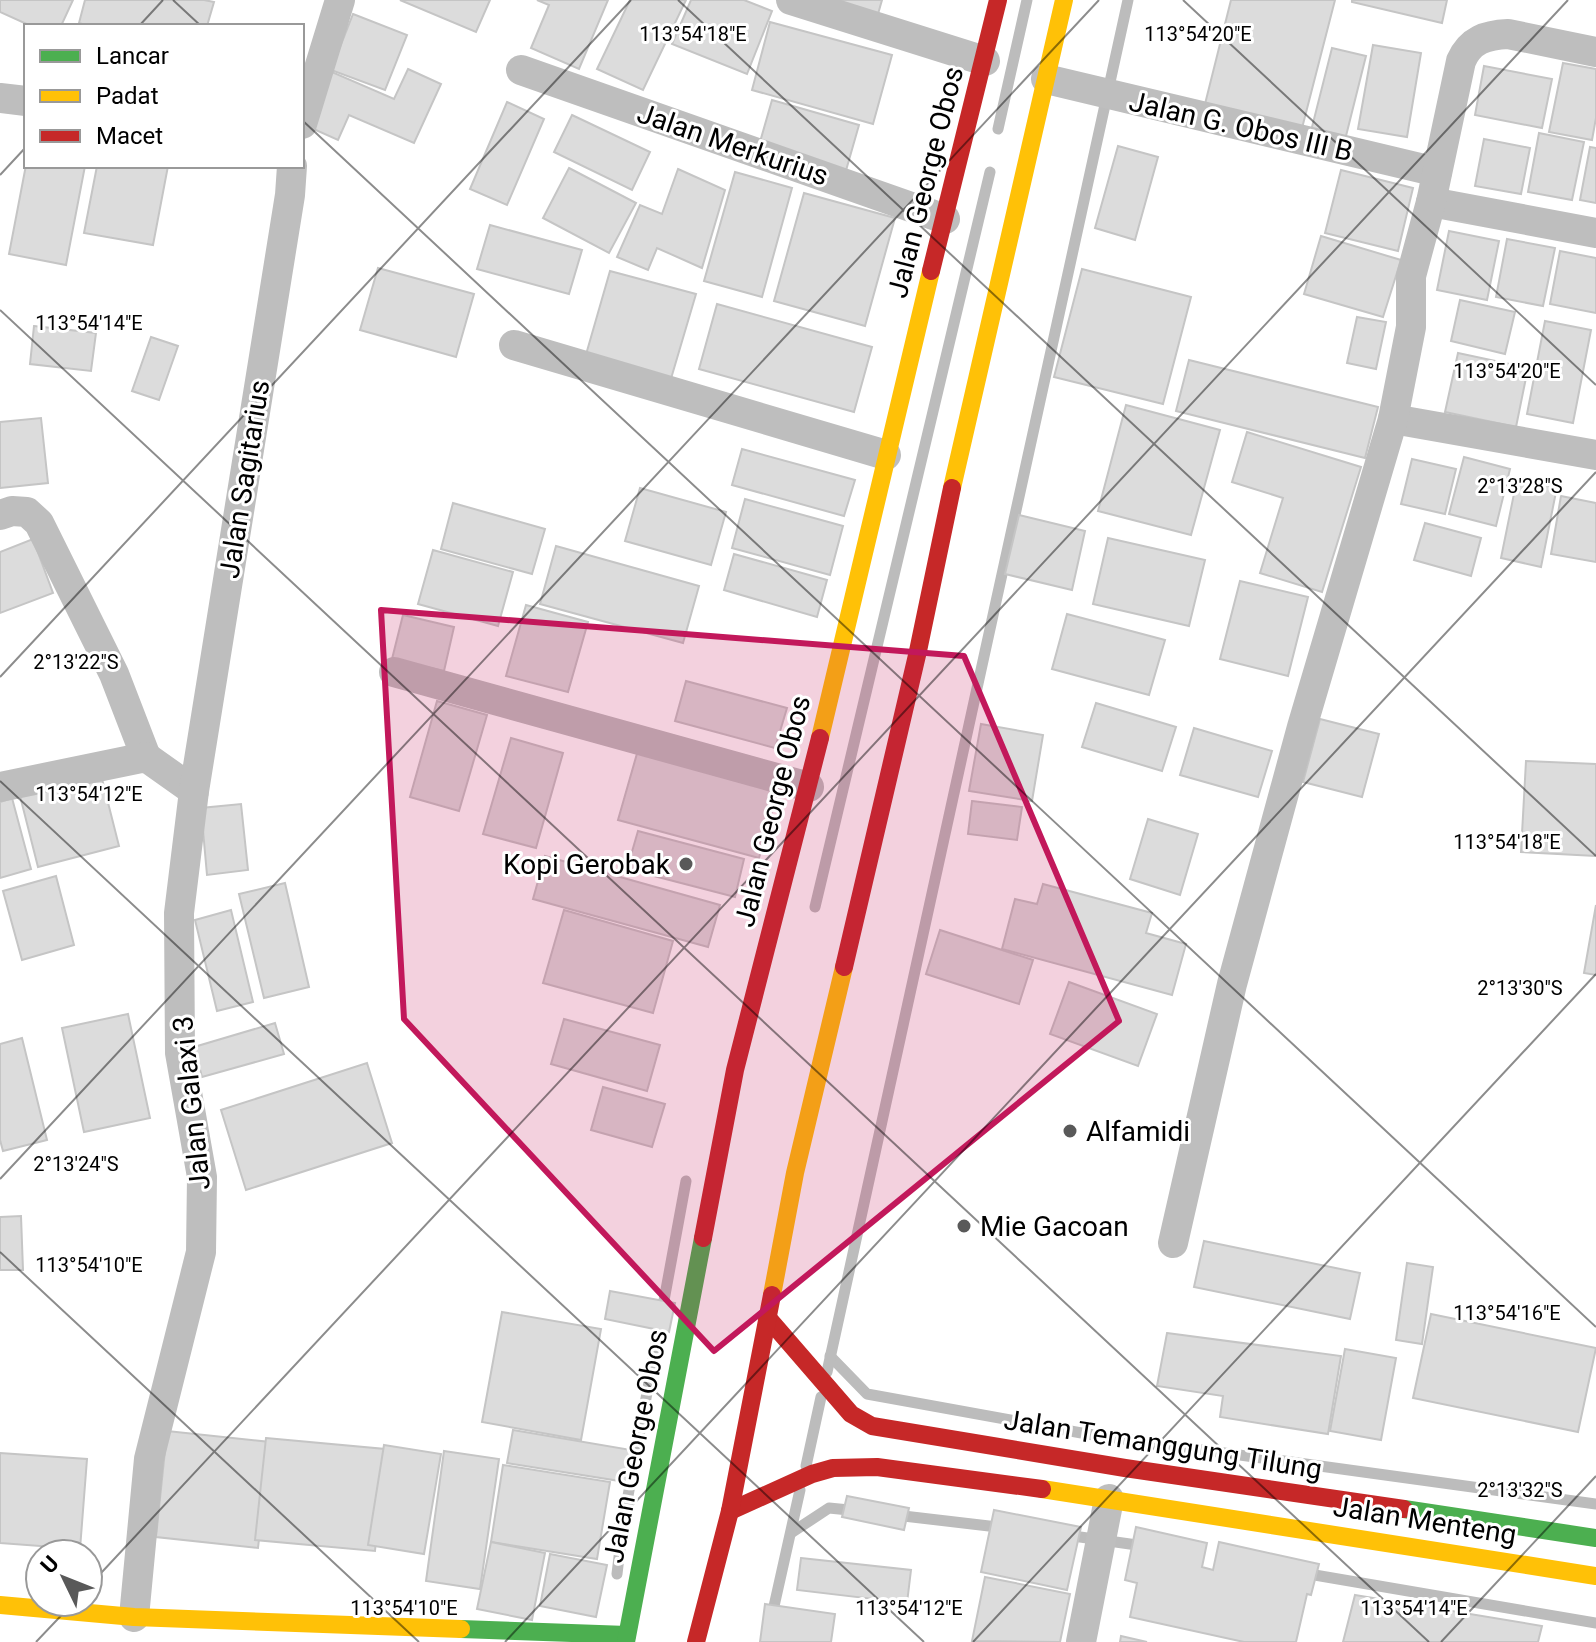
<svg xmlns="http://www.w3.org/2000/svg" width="1596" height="1642" font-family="Roboto,sans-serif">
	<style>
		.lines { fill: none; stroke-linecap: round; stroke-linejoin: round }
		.stream { stroke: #bcbcbc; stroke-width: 11 }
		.building { fill: #dcdcdc; stroke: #c5c5c5; stroke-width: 2 }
		.street { stroke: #bebebe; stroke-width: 30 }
		.fast { stroke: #4caf50; stroke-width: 18 }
		.slow { stroke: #ffc107; stroke-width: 18 }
		.jam { stroke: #c62828; stroke-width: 18 }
		.marked { fill: #c2185b; fill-opacity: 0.2; stroke: #c2185b; stroke-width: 6; stroke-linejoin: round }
		.ticks { fill: none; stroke: #000; stroke-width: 2; stroke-opacity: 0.45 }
		.poi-dot { fill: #595959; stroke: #fff; stroke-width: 3 }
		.labels { text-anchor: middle; stroke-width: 6; stroke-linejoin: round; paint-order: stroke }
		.street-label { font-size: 28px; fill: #000; stroke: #fff }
		.poi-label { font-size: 28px; fill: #000; stroke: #fff; text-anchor: start }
		.ticks-label { font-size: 20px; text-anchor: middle; fill: #000; stroke: #fff; stroke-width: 6; stroke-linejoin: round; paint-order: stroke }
	</style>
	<rect width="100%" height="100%" fill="#fff"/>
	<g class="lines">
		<!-- stream -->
		<g class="stream">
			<path d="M998,129L1027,0"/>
			<path d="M815,907L990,172"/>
			<path d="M830,1356L867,1394L1087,1434L1596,1504"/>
			<path d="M827,1372L1128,0"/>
			<path d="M806,1466L821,1397"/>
			<path d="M895,1515L1006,1528"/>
			<path d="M791,1533L829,1508L859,1511"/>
			<path d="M1066,1535L1144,1546"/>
			<path d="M1303,1573L1596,1623"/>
			<path d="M617,1574L623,1523L686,1181"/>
			<path d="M766,1642L800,1490"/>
		</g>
	</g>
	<!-- building -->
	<g class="building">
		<path d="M0,0H73L61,26H31L0,12Z"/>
		<path d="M85,0H204L214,2L207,26H89L79,23Z"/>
		<path d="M400,0H490L476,32Z"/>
		<path d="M537,0H608L579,69L531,48L549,5Z"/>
		<path d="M630,0H686L643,90L597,69Z"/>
		<path d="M691,0H744L772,11L747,74L672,44Z"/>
		<path d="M830,0H882L878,14Z"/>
		<path d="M1231,0H1335L1301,132L1204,108Z"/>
		<path d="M1352,0H1447L1442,23L1352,2Z"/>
		<path d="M353,14L407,35L385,90L331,70Z"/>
		<path d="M770,22L892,55L873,124L752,90Z"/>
		<path d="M1373,45L1421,53L1407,137L1358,129Z"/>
		<path d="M1332,48L1366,56L1345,140L1311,131Z"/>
		<path d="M1563,63L1596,69V118L1592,140L1549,132Z"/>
		<path d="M1484,66L1552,79L1542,128L1475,115Z"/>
		<path d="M408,69L441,84L414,143L349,115L338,140L309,127L332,72L394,99Z"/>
		<path d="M772,100L859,125L845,174L758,149Z"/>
		<path d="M507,102L544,119L507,205L470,189Z"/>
		<path d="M572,115L650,152L632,190L554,152Z"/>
		<path d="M1539,133L1584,142L1572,200L1528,192Z"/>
		<path d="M1484,139L1530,148L1521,194L1475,186Z"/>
		<path d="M1118,146L1158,157L1135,240L1095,228Z"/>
		<path d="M1590,147L1596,148V203L1580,200Z"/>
		<path d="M26,165L85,166L66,265L9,254Z"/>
		<path d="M97,166H168L153,245L84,233Z"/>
		<path d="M569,168L636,203L609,253L543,218Z"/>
		<path d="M678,169L725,190L702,268L657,248L648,270L617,257L640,205L662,214Z"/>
		<path d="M1341,170L1413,188L1398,251L1325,233Z"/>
		<path d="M735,172L792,188L762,297L704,281Z"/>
		<path d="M804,193L895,218L865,326L774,301Z"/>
		<path d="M490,225L582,250L569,294L477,269Z"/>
		<path d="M1449,231L1499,241L1487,300L1437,290Z"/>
		<path d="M1321,236L1401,260L1383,317L1304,294Z"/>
		<path d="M1507,239L1555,248L1543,306L1496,297Z"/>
		<path d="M1560,251L1596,258V313L1550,304Z"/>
		<path d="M378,268L474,294L456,357L360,330Z"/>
		<path d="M1082,269L1191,297L1163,404L1054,377Z"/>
		<path d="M610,271L696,294L670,382L585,358Z"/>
		<path d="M1460,300L1515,312L1505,354L1451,341Z"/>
		<path d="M717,304L872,347L854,412L699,369Z"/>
		<path d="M1357,317L1386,322L1376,369L1347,363Z"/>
		<path d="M1545,321L1591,330L1573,423L1527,414Z"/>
		<path d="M34,326L96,333L91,371L30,364Z"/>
		<path d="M151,337L178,346L159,400L132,391Z"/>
		<path d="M1458,353L1528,368L1516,427L1445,412Z"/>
		<path d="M1189,360L1378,407L1365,458L1176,411Z"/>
		<path d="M1126,405L1220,430L1191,535L1098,511Z"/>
		<path d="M41,418L48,483L0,488V422Z"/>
		<path d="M1247,432L1361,467L1322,592L1260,573L1283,498L1232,482Z"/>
		<path d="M742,449L855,480L844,516L732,485Z"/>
		<path d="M1464,457L1510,469L1496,526L1449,514Z"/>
		<path d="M1412,459L1456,469L1445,514L1401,504Z"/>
		<path d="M1517,479L1557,487L1541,567L1501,558Z"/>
		<path d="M640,488L726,512L711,565L625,541Z"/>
		<path d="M1561,496L1596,503V562L1551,554Z"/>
		<path d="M745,499L843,526L830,575L732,548Z"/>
		<path d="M453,503L545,529L532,574L441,549Z"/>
		<path d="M1019,515L1085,531L1072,590L1005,574Z"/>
		<path d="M1425,523L1481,538L1471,576L1414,560Z"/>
		<path d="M1108,538L1205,560L1189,626L1093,604Z"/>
		<path d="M33,539L53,593L0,613V552Z"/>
		<path d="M556,546L699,586L683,643L540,604Z"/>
		<path d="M433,550L513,572L498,626L418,604Z"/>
		<path d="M734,554L827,580L817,617L724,590Z"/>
		<path d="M1240,581L1308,597L1288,676L1220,659Z"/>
		<path d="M526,605L588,622L568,692L506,676Z"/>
		<path d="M1067,614L1165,640L1149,695L1052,669Z"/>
		<path d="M403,615L454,627L444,671L392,659Z"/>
		<path d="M686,681L787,708L775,748L675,721Z"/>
		<path d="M437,701L487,715L459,811L410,797Z"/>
		<path d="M1096,703L1176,727L1162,771L1082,747Z"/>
		<path d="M1320,719L1379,734L1362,797L1303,782Z"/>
		<path d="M981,724L1043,735L1032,801L969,791Z"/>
		<path d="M1194,728L1272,751L1258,797L1180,775Z"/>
		<path d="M511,738L563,753L536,848L483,834Z"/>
		<path d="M638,750L778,789L759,858L618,820Z"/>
		<path d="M1526,761L1596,764V856L1521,852Z"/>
		<path d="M100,771L119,846L38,867L19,792Z"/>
		<path d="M12,798L31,869L0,878V802Z"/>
		<path d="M972,801L1022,807L1017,840L968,834Z"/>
		<path d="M241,804L248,870L207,875L201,808Z"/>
		<path d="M1148,819L1198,834L1180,895L1130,879Z"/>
		<path d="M638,831L744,859L735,897L627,869Z"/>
		<path d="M545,856L720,905L708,947L533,899Z"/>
		<path d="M56,876L74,945L22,960L3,891Z"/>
		<path d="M285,883L309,987L264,998L239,894Z"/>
		<path d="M1043,884L1152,913L1146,933L1186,944L1172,995L1002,949L1015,899L1037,904Z"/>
		<path d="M1596,905V975L1584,973Z"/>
		<path d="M231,910L253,1002L217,1011L195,920Z"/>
		<path d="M564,910L673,941L653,1013L543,983Z"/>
		<path d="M940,930L1033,960L1019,1004L926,974Z"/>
		<path d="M1069,982L1157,1014L1138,1066L1050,1034Z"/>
		<path d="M128,1014L150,1118L84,1132L62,1028Z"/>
		<path d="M564,1019L660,1045L647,1091L551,1064Z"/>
		<path d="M275,1023L284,1054L202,1077L194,1047Z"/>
		<path d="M22,1038L47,1140L3,1151L0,1140V1044Z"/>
		<path d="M367,1063L392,1143L246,1190L221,1110Z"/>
		<path d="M603,1087L665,1104L652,1147L591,1130Z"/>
		<path d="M21,1216L23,1270H0V1217Z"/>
		<path d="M1204,1241L1360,1273L1350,1319L1194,1287Z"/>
		<path d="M1407,1263L1433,1267L1422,1344L1396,1340Z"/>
		<path d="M610,1291L675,1303L669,1332L605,1319Z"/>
		<path d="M502,1312L601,1329L581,1440L482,1422Z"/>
		<path d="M1431,1314L1596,1348L1578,1432L1413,1398Z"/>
		<path d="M1167,1333L1341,1356L1328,1434L1220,1417L1223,1396L1157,1386Z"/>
		<path d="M1345,1349L1396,1358L1381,1440L1330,1431Z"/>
		<path d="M513,1430L631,1450L626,1482L507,1463Z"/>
		<path d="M167,1431L270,1442L258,1548L156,1537Z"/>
		<path d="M266,1438L385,1449L375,1551L255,1540Z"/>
		<path d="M384,1445L441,1454L424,1554L368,1545Z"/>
		<path d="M444,1451L499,1459L480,1589L426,1581Z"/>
		<path d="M0,1453L87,1459L80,1549L0,1543Z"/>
		<path d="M503,1465L610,1482L597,1559L491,1542Z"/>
		<path d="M847,1496L909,1508L904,1530L842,1517Z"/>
		<path d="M994,1510L1081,1527L1067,1590L981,1572Z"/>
		<path d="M1136,1527L1207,1543L1202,1567L1213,1570L1219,1542L1319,1564L1311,1595L1307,1594L1296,1642H1244L1130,1617L1137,1583L1125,1580Z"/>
		<path d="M491,1542L545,1553L532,1620L477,1609Z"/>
		<path d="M550,1554L607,1565L596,1617L540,1606Z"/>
		<path d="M801,1558L911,1570L907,1603L797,1590Z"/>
		<path d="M985,1577L1070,1594L1060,1642L972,1641Z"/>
		<path d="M1355,1595L1542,1626L1538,1642H1343Z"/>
		<path d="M765,1604L835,1614L831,1642H760Z"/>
		<path d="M1121,1636L1147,1642H1120Z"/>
	</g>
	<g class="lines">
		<!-- street -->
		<g class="street">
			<path d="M791,0L985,61"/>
			<path d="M521,70L945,219"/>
			<path d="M1046,79L1437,172"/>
			<path d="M0,98L26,101"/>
			<path d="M302,124L340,0"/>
			<path d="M1431,202L1596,233"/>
			<path d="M514,345L886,455"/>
			<path d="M1393,419L1596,455"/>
			<path d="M0,515L12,511L27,512L39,523L114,674L146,757"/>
			<path d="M394,672L809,787"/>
			<path d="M0,787L146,757L194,791"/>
			<path d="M1173,1243L1232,984L1302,727L1393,419L1411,327V276L1431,202L1461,61C1470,40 1486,35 1508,34L1596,52"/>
			<path d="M134,1617L149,1459L201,1252L202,1177L180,1053L179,913L194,791L290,195L292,166"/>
			<path d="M1081,1642L1109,1499"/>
		</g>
		<!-- fast -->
		<g class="fast">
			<path d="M1404,1509L1596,1538"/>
			<path d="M461,1629L627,1635"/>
			<path d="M626,1642L703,1238"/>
		</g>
		<!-- slow -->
		<g class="slow">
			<path d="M952,488L1064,0"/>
			<path d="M820,738L931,271"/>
			<path d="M772,1295L795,1173L844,967"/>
			<path d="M1042,1489L1596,1576"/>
			<path d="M0,1605L134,1617L461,1629"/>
		</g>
		<!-- jam -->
		<g class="jam">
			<path d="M931,271L998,0"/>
			<path d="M844,967L918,651L952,488"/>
			<path d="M703,1238L735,1070L820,738"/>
			<path d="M767,1317L851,1414L872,1426L1125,1468L1404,1509"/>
			<path d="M730,1511L812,1474L833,1468L877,1467L1042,1489"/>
			<path d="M696,1642L730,1511L772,1295"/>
		</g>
	</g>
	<!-- marked area -->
	<path class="marked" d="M381,610L964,656L1119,1021L714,1351L404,1019Z"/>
	<!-- ticks -->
	<path class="ticks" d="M173,0L201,26M678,0L1596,856M1183,0L1596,385M139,26L163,0M302,120L1596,1327M0,175L26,147M0,310L1429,1642M0,677L631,0M0,781L924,1642M0,1179L1099,0M0,1252L419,1642M88,1587L1568,0M36,1642L74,1602M505,1642L1596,472M973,1642L1596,974M1441,1642L1596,1476"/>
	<!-- markers -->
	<g class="poi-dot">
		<circle cx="686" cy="864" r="8"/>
		<circle cx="1070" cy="1131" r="8"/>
		<circle cx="964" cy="1226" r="8"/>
	</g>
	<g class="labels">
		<!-- street labels -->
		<g class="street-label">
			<text transform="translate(1241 126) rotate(13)" y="10">Jalan G. Obos III B</text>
			<text transform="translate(733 144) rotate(19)" y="10">Jalan Merkurius</text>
			<text transform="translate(925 182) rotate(-76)" y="10">Jalan George Obos</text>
			<text transform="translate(244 479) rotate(-81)" y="10">Jalan Sagitarius</text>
			<text transform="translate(772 811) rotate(-76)" y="10">Jalan George Obos</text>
			<text transform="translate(191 1103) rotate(-96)" y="10">Jalan Galaxi 3</text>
			<text transform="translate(1163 1444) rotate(9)" y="10">Jalan Temanggung Tilung</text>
			<text transform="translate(635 1446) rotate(-79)" y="10">Jalan George Obos</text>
			<text transform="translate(1425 1520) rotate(9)" y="10">Jalan Menteng</text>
		</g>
		<!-- poi labels -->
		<g class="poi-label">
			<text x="670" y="874" text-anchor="end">Kopi Gerobak</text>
			<text x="1086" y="1141">Alfamidi</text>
			<text x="980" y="1236">Mie Gacoan</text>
		</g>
	</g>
	<g class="ticks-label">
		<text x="693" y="41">113°54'18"E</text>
		<text x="1198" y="41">113°54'20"E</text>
		<text x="89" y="330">113°54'14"E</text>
		<text x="1507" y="378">113°54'20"E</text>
		<text x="1520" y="493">2°13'28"S</text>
		<text x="76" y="669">2°13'22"S</text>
		<text x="89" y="801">113°54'12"E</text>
		<text x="1507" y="849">113°54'18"E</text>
		<text x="1520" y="995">2°13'30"S</text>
		<text x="76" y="1171">2°13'24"S</text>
		<text x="89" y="1272">113°54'10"E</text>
		<text x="1507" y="1320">113°54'16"E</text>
		<text x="1520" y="1497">2°13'32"S</text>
		<text x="404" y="1615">113°54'10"E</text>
		<text x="909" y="1615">113°54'12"E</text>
		<text x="1414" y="1615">113°54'14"E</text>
	</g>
	<!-- legend -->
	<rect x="24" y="24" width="280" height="144" fill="#ffffff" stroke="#999999" stroke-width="2"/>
	<rect x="40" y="50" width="40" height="12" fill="#4caf50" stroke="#999999" stroke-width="2"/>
	<text x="96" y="64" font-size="24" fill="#000000">Lancar</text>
	<rect x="40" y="90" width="40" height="12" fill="#ffc107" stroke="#999999" stroke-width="2"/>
	<text x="96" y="104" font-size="24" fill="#000000">Padat</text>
	<rect x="40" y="130" width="40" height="12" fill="#c62828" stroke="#999999" stroke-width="2"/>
	<text x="96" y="144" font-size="24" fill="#000000">Macet</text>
	<!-- north arrow -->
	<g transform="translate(64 1578) rotate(313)"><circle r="38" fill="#ffffff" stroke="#999999" stroke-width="2"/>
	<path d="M0-6L14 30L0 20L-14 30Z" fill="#595959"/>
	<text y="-12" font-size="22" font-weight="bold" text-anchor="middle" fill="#000000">U</text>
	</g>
</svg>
